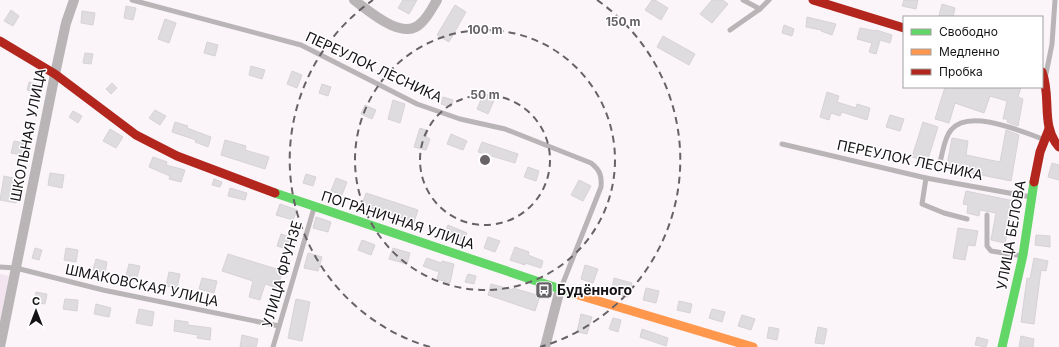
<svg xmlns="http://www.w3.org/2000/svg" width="1059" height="347" font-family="Inter,sans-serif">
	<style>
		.built { fill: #f2e5f0 }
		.building { fill: #dfdce0; stroke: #d6d2d7 }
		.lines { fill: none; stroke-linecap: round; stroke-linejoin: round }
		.lane { stroke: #b9b5b7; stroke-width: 5 }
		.street { stroke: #b9b5b7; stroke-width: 10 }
		.fast { stroke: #63d668; stroke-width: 9 }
		.slow { stroke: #ff974d; stroke-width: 9 }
		.jam { stroke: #b3261e; stroke-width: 9 }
		.ring { fill: none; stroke: #666266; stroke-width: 2; stroke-dasharray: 7 5 }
		.labels { text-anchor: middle; stroke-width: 3; stroke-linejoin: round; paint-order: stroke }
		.street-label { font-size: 14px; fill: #161316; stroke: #fff }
		.poi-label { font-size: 14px; font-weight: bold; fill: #161316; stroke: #fff; text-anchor: start }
		.centre { fill: #666266; stroke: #fff; stroke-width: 2 }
		.ring-label { font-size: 12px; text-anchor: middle; font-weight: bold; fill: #666266; stroke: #fff; stroke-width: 3; stroke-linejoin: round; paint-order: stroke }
	</style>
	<rect width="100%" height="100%" fill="#fbf5fa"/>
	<!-- built -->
	<path class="built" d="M0,274L9,276L0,324Z"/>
	<!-- building -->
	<g class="building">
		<path d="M403,0H417L409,14L398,8Z"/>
		<path d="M652,0H655L668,8L661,20L645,10Z"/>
		<path d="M712,0H723L728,4L712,23L700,14Z"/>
		<path d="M904,0H918L916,9L902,6Z"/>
		<path d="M942,4L955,8L953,17L939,16Z"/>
		<path d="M455,5L466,12L449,42L437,35Z"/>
		<path d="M126,6L136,8L133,20L124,18Z"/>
		<path d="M11,10L19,16L13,26L4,21Z"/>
		<path d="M82,11L95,13L93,25L81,23Z"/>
		<path d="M807,17L836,24L832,35L821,31V30L806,27Z"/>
		<path d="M165,19L176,23L169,43L158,39Z"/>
		<path d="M784,25L794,29L792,36L782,33Z"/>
		<path d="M860,28L876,31V30L892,35L890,43L880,40L876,54L869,52L872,43L857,39Z"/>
		<path d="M663,36L695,54L689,65L657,47Z"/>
		<path d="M207,42L218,45L215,56L204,53Z"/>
		<path d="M85,53L93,54L91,64L83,63Z"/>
		<path d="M251,66L265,70L262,79L249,75Z"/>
		<path d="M292,71L302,75L297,88L287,84Z"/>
		<path d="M29,82L39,85L38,92L27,90Z"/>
		<path d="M112,83L117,88L111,94L106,89Z"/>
		<path d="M322,84L331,87L328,96L319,93Z"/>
		<path d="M945,87H1021L1018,97L1023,99L1018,126L1007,122L1008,119H1003L1007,101L990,96L984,113L955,103L949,123L935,119Z"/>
		<path d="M827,92L839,96L837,102L856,108L857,104L870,108L867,120L842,112L840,116L831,113L829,120L820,117Z"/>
		<path d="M484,93L495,98L488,114L477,109Z"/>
		<path d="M443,97L453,100L451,107L441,104Z"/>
		<path d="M393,100L405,104L400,123L388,119Z"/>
		<path d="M365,105L376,110L372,119L361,114Z"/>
		<path d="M155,110L166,116L160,125L149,118Z"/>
		<path d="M73,111L82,116L78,123L69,117Z"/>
		<path d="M890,115L904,119L900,131L886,127Z"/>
		<path d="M175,122L188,126L187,128L211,137L208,147L195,142L196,140L172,132Z"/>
		<path d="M923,122L938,127L927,162L912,157Z"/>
		<path d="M420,128L428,131L426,137L430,139L426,150L414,147Z"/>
		<path d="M110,129L123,137L116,148L103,141Z"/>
		<path d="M1006,130L1019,135L1011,181L962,171L963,168L947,165L952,138L968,141L966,155L1000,162Z"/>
		<path d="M451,134L467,141L463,150L447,144Z"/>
		<path d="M225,140L246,146L245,150L269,157L265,169L221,155Z"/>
		<path d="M14,141L28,144L26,156L11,153Z"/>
		<path d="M482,142L518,154L515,163L478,152Z"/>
		<path d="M153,157L167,162L166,165L185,170L181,182L169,179L170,176L149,167Z"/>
		<path d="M1052,163L1059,165V180L1048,177Z"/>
		<path d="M528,167L539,171L536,181L524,177Z"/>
		<path d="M50,173L64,175L62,188L48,185Z"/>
		<path d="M306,174L316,177L313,186L303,183Z"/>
		<path d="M4,176L17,179L15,189L19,190L16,203L0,200Z"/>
		<path d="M336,178L347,182L342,195L331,191Z"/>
		<path d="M214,179L222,182L220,187L212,185Z"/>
		<path d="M579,180L591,186L583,201L571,195Z"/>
		<path d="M230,188L247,193L245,200L228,196Z"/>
		<path d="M966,191L1014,201L1005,243L991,240L996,213L980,210L979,216L967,213L968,205L963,204Z"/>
		<path d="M366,193L418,210L414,222L362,205Z"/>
		<path d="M280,204L297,210L293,220L276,215Z"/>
		<path d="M316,217L331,222L328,232L313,228Z"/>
		<path d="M448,225L467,233L462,245L443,237Z"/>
		<path d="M958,228L978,231L975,246L968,245L965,260L953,258Z"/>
		<path d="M281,234L290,237L287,249L277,246Z"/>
		<path d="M1036,235L1050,236V247L1035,245Z"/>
		<path d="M488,237L500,241L495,252L484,248Z"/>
		<path d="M362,240L375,245L371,255L358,250Z"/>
		<path d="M515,247L529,252L528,255L543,261L541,268L525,263V265L510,260Z"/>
		<path d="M35,248L42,250L39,260L32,258Z"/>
		<path d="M66,248L78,250L76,262L64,260Z"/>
		<path d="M393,248L410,253L407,264L389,259Z"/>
		<path d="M308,253L322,257L318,271L304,268Z"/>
		<path d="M228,254L283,271L277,288L265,284L260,300L249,297L253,281L222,271Z"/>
		<path d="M427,258L441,263L442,261L454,264L450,283L437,279L439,272L423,266Z"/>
		<path d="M1034,258L1048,261L1046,271L1041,270L1034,324L1021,322L1027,278L1030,279Z"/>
		<path d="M96,259L107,262L105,273L93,270Z"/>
		<path d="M129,264L140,266L136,281L125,279Z"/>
		<path d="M585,265L598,269L593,283L581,279Z"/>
		<path d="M169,272L180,274L177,288L166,286Z"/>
		<path d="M468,274L476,276L474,284L465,282Z"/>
		<path d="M202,278L217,281L214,293L199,289Z"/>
		<path d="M614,278L632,283L628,297L611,293Z"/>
		<path d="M491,284L513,290V288L540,296L535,311L488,295Z"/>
		<path d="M646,288L659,291L656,303L643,300Z"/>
		<path d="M36,292L47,294L45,304L34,302Z"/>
		<path d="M65,299L78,300L77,311L63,309Z"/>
		<path d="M296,299L310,302L302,341L288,338Z"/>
		<path d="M679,301L692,304L690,313L677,310Z"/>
		<path d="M96,304L111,308L109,317L94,314Z"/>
		<path d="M139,309L154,312L152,326L136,323Z"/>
		<path d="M712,309L725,312L722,322L709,318Z"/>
		<path d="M581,314L592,317L587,334L577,332Z"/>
		<path d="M742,315L755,319L751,330L738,326Z"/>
		<path d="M613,318L621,320L618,332L609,329Z"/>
		<path d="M175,320L188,322V325L211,328L210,340L197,338L198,335L174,331Z"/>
		<path d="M769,327L779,329L777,340L767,338Z"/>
		<path d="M818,327L827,329L824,344L815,343Z"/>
		<path d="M642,329L668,338L666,346L640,337Z"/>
		<path d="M242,335L258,339L256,347H240Z"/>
		<path d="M1021,336L1034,339L1033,347H1019Z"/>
		<path d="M977,337L988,340L986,347L975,345Z"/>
	</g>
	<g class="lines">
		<!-- lane -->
		<g class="lane">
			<path d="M132,0L301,45L417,104L460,119L505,129L591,163C600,170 602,176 601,187L561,288"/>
			<path d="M743,0L760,9"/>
			<path d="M730,30L760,9L769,0"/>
			<path d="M1046,74L1052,44L1055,0"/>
			<path d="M782,144L926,178L1031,197"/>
			<path d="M940,162C943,152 944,138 951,130C969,108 1020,131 1043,139"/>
			<path d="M926,178L922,204L944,213L967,219"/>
			<path d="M987,215V246L991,251L1023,256"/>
			<path d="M0,267L16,268L103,290L279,326"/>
			<path d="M273,347L314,208"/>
		</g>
		<!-- street -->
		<g class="street">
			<path d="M354,0C369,11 403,42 421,23C428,17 432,8 437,0"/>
			<path d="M0,347L55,74L66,23L74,0"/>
			<path d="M545,347L560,289"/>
		</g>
		<!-- fast -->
		<g class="fast">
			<path d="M275,193L575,294"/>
			<path d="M1002,347L1023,255L1034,182"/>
		</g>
		<!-- slow -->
		<path class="slow" d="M575,294L753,347"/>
		<!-- jam -->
		<g class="jam">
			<path d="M813,0L904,28"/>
			<path d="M0,41L55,74L136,135L177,156L275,193"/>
			<path d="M1042,72C1052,97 1040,126 1059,147"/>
			<path d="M1034,182L1040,152L1049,129"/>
		</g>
	</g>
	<!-- distance rings -->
	<g class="ring">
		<circle cx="485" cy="160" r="65"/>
		<circle cx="485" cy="160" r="130"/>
		<path d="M430 347A195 195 0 0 1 373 0M597 0A195 195 0 0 1 540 347"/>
	</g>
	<!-- icons -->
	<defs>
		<symbol id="bus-square" viewBox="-11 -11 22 22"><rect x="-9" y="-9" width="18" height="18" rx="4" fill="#666266" stroke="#fff"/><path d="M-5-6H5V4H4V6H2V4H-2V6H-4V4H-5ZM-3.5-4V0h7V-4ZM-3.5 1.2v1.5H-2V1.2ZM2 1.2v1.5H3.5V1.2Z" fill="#fff"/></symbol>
	</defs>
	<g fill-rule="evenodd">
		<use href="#bus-square" x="534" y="280" width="20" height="20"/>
	</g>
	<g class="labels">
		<!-- street labels -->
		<g class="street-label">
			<text transform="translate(374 67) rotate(25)" y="5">ПЕРЕУЛОК ЛЕСНИКА</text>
			<text transform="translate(28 135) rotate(-79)" y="5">ШКОЛЬНАЯ УЛИЦА</text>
			<text transform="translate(910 160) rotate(12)" y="5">ПЕРЕУЛОК ЛЕСНИКА</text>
			<text transform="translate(398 220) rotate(18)" y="5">ПОГРАНИЧНАЯ УЛИЦА</text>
			<text transform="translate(1011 235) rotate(-80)" y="5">УЛИЦА БЕЛОВА</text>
			<text transform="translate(282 274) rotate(-74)" y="5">УЛИЦА ФРУНЗЕ</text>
			<text transform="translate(142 285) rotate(12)" y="5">ШМАКОВСКАЯ УЛИЦА</text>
		</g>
		<!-- poi labels -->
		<g class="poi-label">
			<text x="557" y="295">Будённого</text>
		</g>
	</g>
	<circle cx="485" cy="160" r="6" class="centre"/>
	<g class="ring-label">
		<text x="623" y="26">150 m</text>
		<text x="485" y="34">100 m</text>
		<text x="485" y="99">50 m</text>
	</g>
	<!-- legend -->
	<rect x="903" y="16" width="140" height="72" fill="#ffffff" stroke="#a2a1a2"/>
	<rect x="911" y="29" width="20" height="6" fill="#63d668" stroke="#a2a1a2"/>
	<text x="939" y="36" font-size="12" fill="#161316">Свободно</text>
	<rect x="911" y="49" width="20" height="6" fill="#ff974d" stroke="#a2a1a2"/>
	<text x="939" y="56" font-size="12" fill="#161316">Медленно</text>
	<rect x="911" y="69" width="20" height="6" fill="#b3261e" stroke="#a2a1a2"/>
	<text x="939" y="76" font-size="12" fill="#161316">Пробка</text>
	<!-- north arrow -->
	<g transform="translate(36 311)" stroke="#ffffff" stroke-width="3" paint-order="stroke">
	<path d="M0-3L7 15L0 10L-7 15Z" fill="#161316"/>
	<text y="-6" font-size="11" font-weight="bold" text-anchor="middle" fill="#161316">С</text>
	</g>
</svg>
